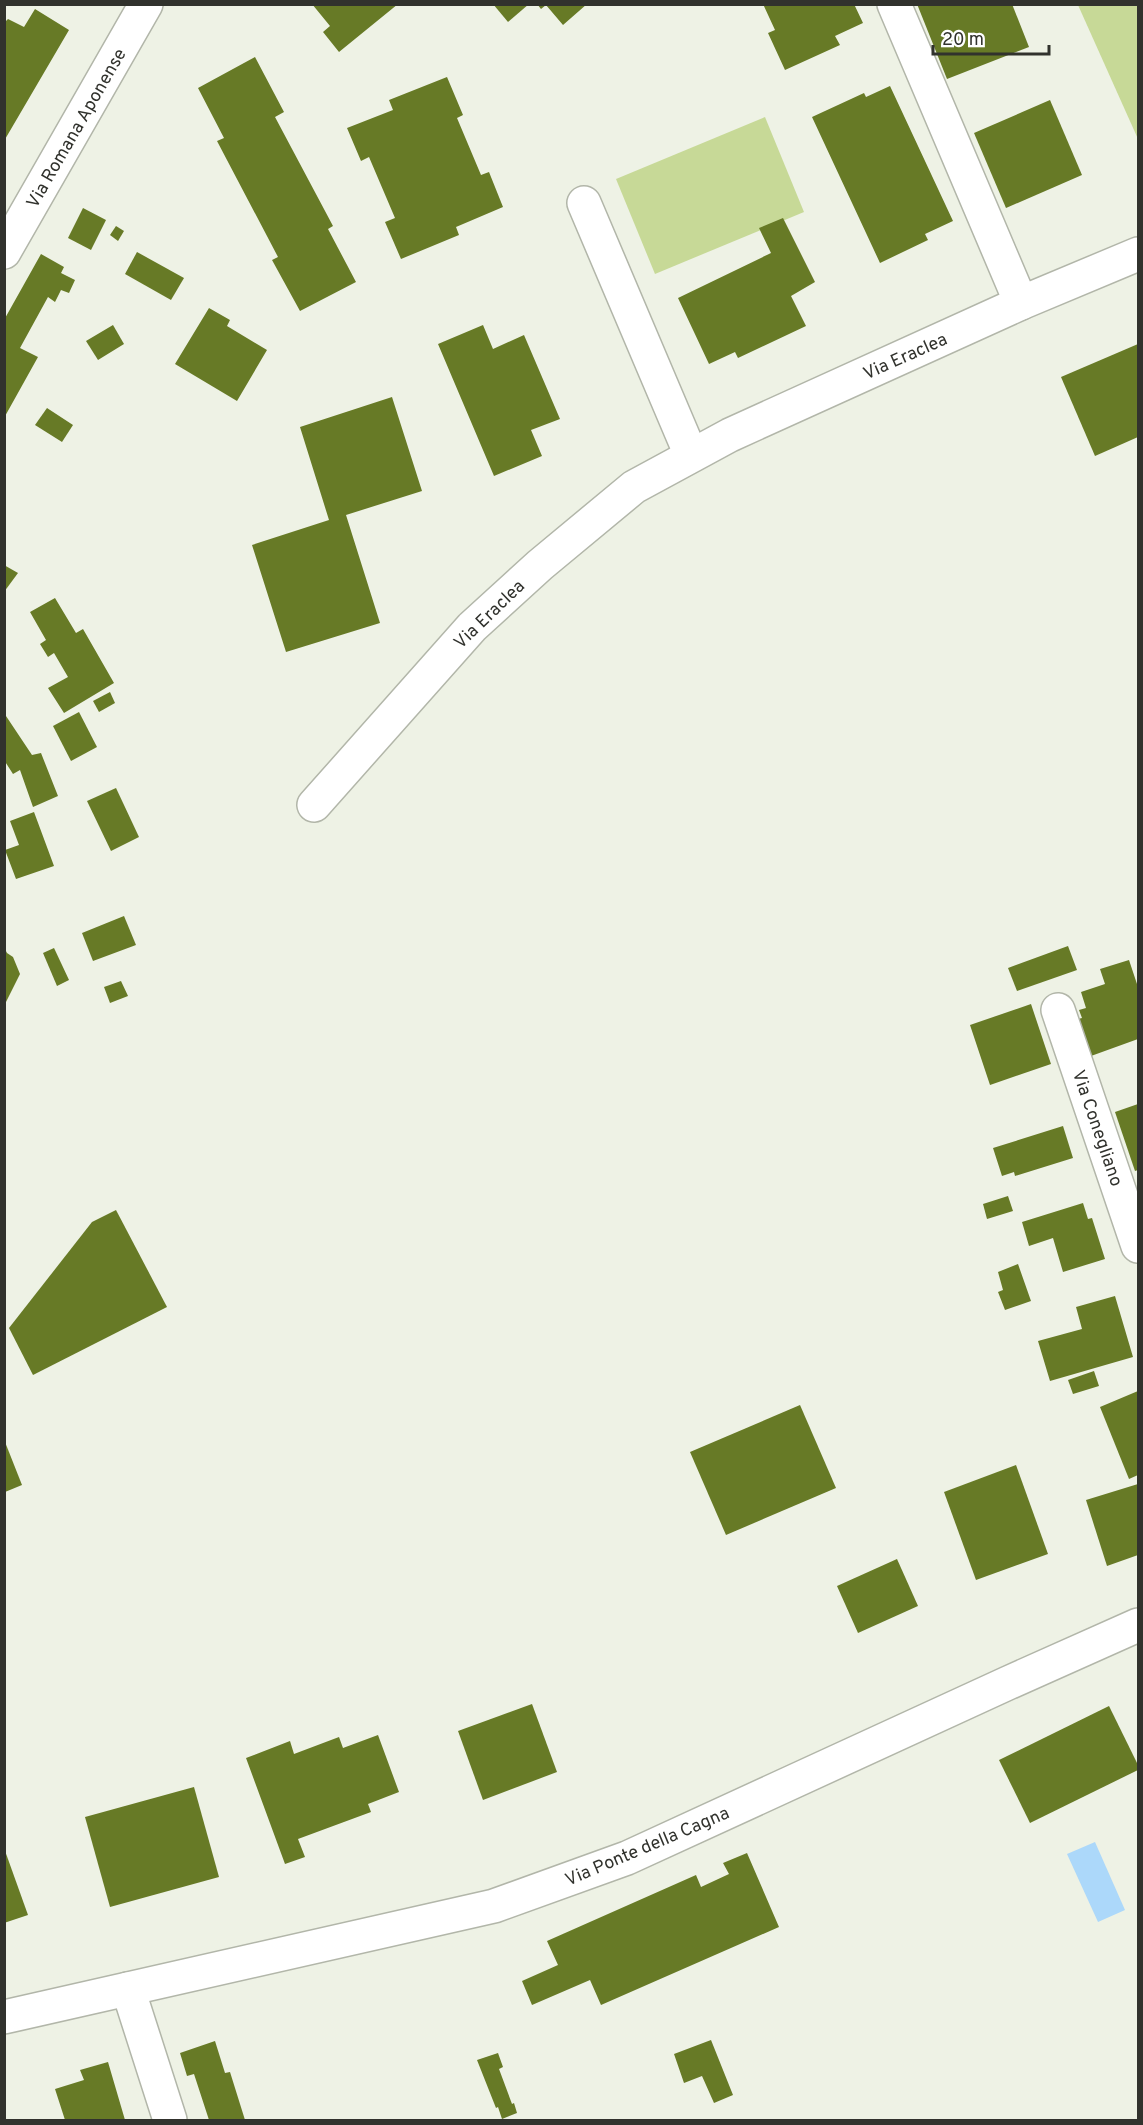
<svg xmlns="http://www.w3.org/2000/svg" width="1143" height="2125" font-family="Overpass,sans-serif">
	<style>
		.green { fill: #c7d997 }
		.water { fill: #acd8fa }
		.building { fill: #677a26 }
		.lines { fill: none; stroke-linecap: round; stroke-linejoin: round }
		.minor-casing { stroke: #b2b6a9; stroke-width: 36 }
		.tertiary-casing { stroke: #b2b6a9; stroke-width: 36 }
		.minor { stroke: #fff; stroke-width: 33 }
		.tertiary { stroke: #fff; stroke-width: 33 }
		.labels { text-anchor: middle; stroke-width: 6; stroke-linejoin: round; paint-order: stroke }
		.street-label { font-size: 18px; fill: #31322d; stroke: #fff }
	</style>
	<rect width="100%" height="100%" fill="#eef2e5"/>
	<!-- green -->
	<g class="green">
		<path d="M1078,5H1138V139Z"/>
		<path d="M765,117L804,212L655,274L616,179Z"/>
	</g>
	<!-- water -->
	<path class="water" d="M1095,1842L1125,1910L1098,1922L1067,1854Z"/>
	<!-- building -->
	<g class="building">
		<path d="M312,4H398L339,52L323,32L330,26Z"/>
		<path d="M493,4H529L508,22Z"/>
		<path d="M537,4H587L563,25L546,5L541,9Z"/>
		<path d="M763,4H854L863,23L835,36L840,45L785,70L768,33L775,30Z"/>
		<path d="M917,4H1012L1029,47L947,79Z"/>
		<path d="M35,9L69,30L4,141V23L8,19L24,27Z"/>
		<path d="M255,57L284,112L275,117L333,226L328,229L356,282L300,311L272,260L278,257L217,141L224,138L198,88Z"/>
		<path d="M447,77L463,115L457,118L481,175L489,172L503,207L456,227L459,235L401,259L385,222L395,218L369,157L361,161L347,128L393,110L389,100Z"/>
		<path d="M890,86L953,221L925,234L928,240L880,263L812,117L864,93L866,97Z"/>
		<path d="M1050,100L1082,175L1006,208L974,133Z"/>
		<path d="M83,208L106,220L91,250L68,238Z"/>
		<path d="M783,218L815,282L791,296L806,326L738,358L735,352L709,364L678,298L771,253L759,228Z"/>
		<path d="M116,226L124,231L118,241L110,235Z"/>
		<path d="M137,252L184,278L171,300L125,274Z"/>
		<path d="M41,254L64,267L61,273L75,280L69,293L61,290L55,302L48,297L20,348L38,357L4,418V320Z"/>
		<path d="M209,308L230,320L227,326L267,350L237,401L175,364Z"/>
		<path d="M113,325L124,344L98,360L86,341Z"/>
		<path d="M483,325L493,349L524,335L560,419L531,430L542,456L494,476L438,344Z"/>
		<path d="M1138,344V437L1095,456L1061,377Z"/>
		<path d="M392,397L422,491L346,515L380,623L286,652L252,545L329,520L300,427Z"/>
		<path d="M47,408L73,425L62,442L35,425Z"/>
		<path d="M4,565L18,573L4,592Z"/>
		<path d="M55,598L76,633L83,629L114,683L64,713L48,688L68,677L54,653L48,657L40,644L46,640L30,612Z"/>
		<path d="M110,692L115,703L99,712L93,701Z"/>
		<path d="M79,712L97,747L71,761L53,726Z"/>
		<path d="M4,713L32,755L41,753L58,796L33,807L20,770L13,774L4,760Z"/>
		<path d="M116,788L139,837L111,851L87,801Z"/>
		<path d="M34,812L54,866L16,879L5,850L19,845L10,821Z"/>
		<path d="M124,916L136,945L93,961L82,933Z"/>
		<path d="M1068,946L1077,970L1017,991L1008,968Z"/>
		<path d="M4,947L7,953L13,957L20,974L4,1006Z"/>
		<path d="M54,948L69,980L57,986L43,953Z"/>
		<path d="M1129,960L1138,987V1039L1091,1056L1078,1019L1082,1018L1079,1010L1086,1008L1081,992L1105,984L1100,969Z"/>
		<path d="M121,981L128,996L110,1003L104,987Z"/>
		<path d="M1031,1004L1051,1064L990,1085L970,1025Z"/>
		<path d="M1138,1104V1170L1135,1171L1115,1112Z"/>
		<path d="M1063,1126L1073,1158L1015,1176L1014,1172L1002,1176L993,1148Z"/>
		<path d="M1008,1196L1013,1211L987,1219L983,1204Z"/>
		<path d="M1083,1203L1088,1219L1092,1218L1105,1259L1063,1272L1053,1238L1029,1246L1022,1222Z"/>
		<path d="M116,1210L167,1307L33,1375L9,1328L92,1222Z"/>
		<path d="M1018,1264L1031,1301L1005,1310L998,1292L1003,1290L998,1272Z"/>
		<path d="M1115,1296L1133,1357L1050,1381L1038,1341L1082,1329L1076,1307Z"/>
		<path d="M1094,1371L1099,1386L1073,1394L1068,1380Z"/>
		<path d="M1138,1391V1475L1129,1479L1100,1407Z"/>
		<path d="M800,1405L836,1488L726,1535L690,1452Z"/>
		<path d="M5,1442L22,1485L5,1492Z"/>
		<path d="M1016,1465L1048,1554L976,1580L944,1492Z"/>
		<path d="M1138,1484V1555L1107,1566L1086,1500Z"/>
		<path d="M897,1559L918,1606L858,1633L837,1586Z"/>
		<path d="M532,1704L557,1772L483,1800L458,1731Z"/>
		<path d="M1109,1706L1138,1765V1770L1030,1823L999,1760Z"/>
		<path d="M378,1735L399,1792L368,1804L371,1812L298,1839L305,1857L285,1864L246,1758L290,1741L294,1754L339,1737L343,1748Z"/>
		<path d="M194,1787L219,1877L110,1907L85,1817Z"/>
		<path d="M4,1848L28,1915L4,1923Z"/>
		<path d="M747,1853L779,1927L601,2005L590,1980L532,2005L522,1981L558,1965L547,1941L696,1875L701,1887L729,1874L723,1863Z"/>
		<path d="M711,2040L733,2095L714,2103L702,2076L684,2083L674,2054Z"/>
		<path d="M215,2041L225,2073L230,2072L245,2120H209L194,2074L187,2076L180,2053Z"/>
		<path d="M498,2053L503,2067L499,2069L512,2104L514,2103L517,2113L502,2119L498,2107L496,2108L477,2060Z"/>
		<path d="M108,2062L125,2120H65L55,2089L84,2080L80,2070Z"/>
	</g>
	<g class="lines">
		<defs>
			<g id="minor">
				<path d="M894,4L1021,303"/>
				<path d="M584,203L691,455"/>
				<path d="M314,805L472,627L540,565L634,487L730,435L1021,303L1138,254"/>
				<path d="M1058,1010L1138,1246"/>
				<path d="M128,1989L170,2120"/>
				<path d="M4,2017L494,1906L627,1858L1008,1683L1138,1625"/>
			</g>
			<path id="tertiary" d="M4,252L146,4"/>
		</defs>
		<!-- minor casing -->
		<use href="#minor" class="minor-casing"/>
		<!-- tertiary casing -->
		<use href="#tertiary" class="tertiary-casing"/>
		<!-- minor -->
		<use href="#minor" class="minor"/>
		<!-- tertiary -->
		<use href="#tertiary" class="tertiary"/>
	</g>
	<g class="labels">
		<!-- street labels -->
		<g class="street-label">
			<text transform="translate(76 128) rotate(-60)" y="6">Via Romana Aponense</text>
			<text transform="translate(905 356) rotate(-24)" y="6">Via Eraclea</text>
			<text transform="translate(489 614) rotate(-44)" y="6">Via Eraclea</text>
			<text transform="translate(1098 1128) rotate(71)" y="6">Via Conegliano</text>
			<text transform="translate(647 1846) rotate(-23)" y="6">Via Ponte della Cagna</text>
		</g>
	</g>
	<!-- border -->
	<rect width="1143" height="2125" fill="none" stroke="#31322d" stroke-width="12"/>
	<!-- scale -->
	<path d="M933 45v9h116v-9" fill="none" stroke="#31322d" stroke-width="3"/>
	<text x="942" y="45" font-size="18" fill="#31322d" stroke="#ffffff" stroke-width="4.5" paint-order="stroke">20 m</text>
</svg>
